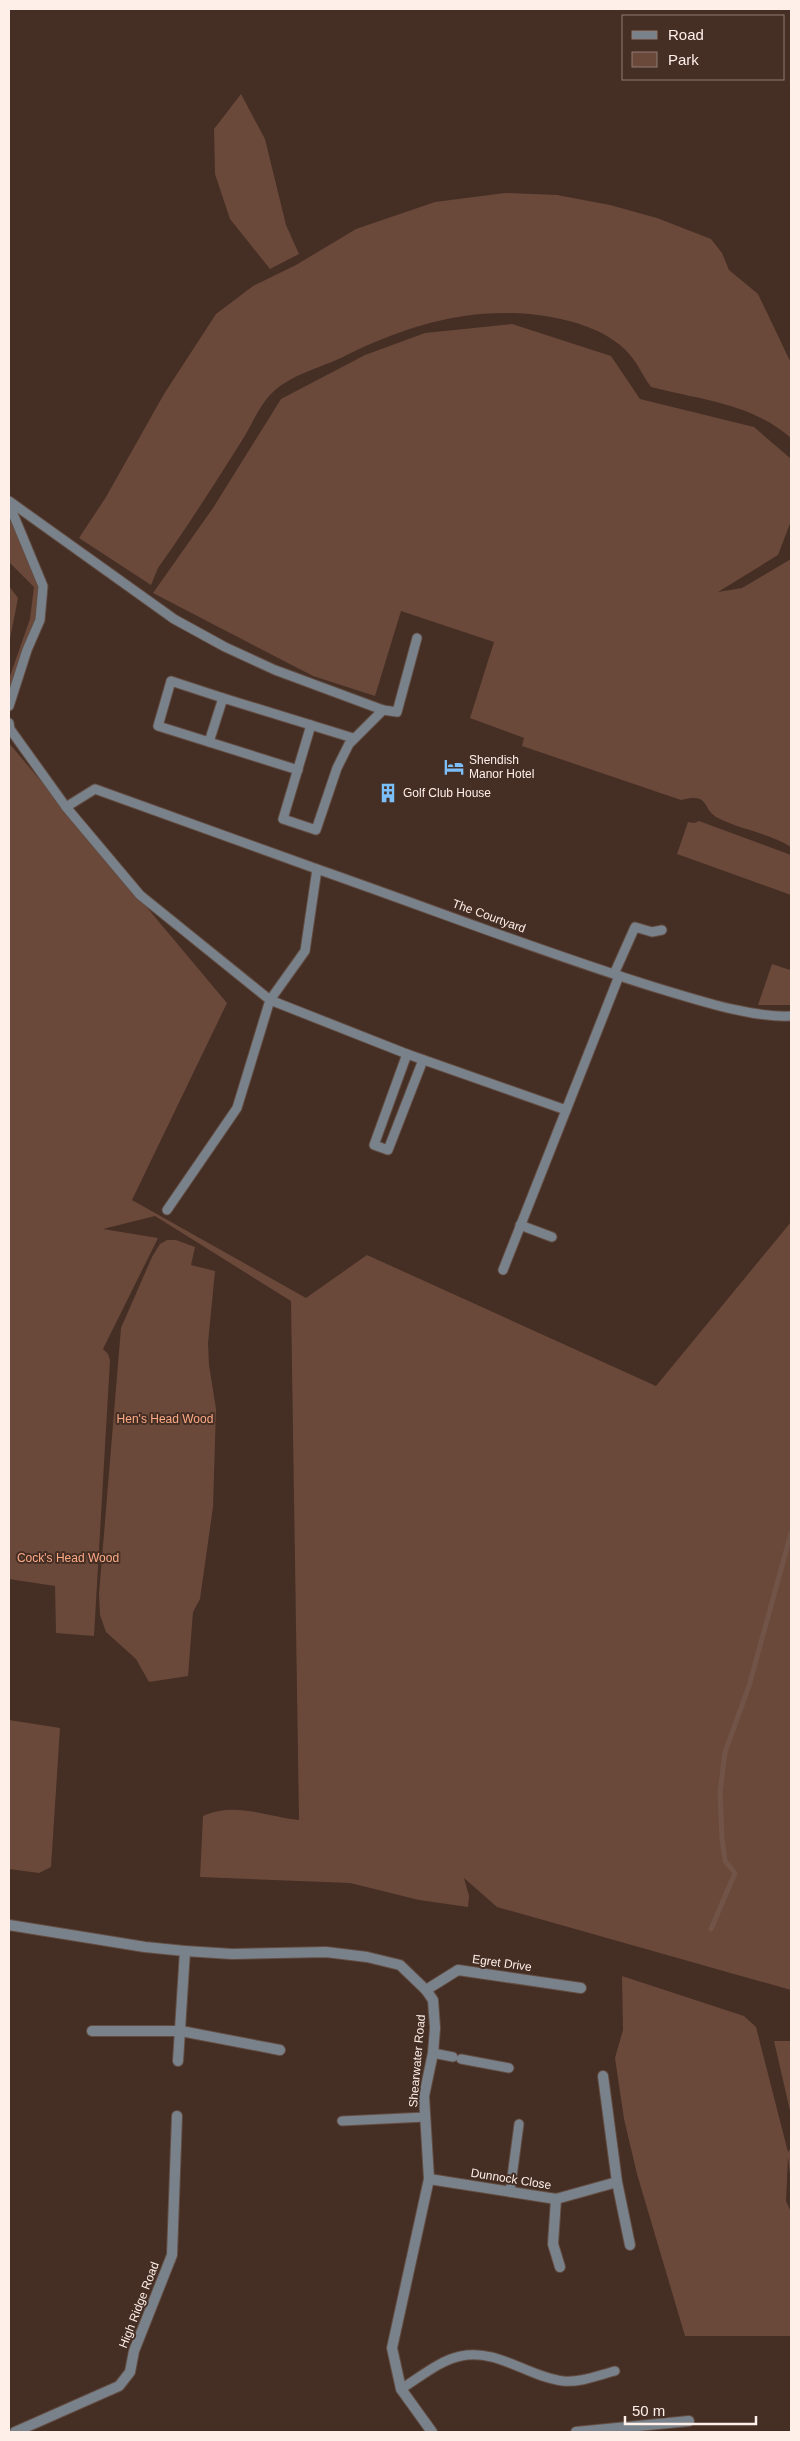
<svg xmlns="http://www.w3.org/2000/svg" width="800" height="2441" font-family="Helvetica,sans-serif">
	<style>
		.green { fill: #6a493a }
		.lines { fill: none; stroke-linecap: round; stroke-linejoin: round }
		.stream { stroke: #715447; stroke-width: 5 }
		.lane-casing { stroke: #634d43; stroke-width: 11 }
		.street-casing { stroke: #634d43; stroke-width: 12 }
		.lane { stroke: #79828b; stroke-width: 9 }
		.street { stroke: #79828b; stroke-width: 10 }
		.labels { text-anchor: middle; stroke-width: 4; stroke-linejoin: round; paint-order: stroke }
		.poi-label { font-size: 12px; fill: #feefe8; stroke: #452e24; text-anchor: start }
		.street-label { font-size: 12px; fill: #feefe8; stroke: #452e24 }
		.park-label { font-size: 12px; fill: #fdaa86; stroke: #452e24 }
	</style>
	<rect width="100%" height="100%" fill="#452e24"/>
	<!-- green -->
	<g class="green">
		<path d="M241,94L265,139L286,225L299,254L270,269L230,219L215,174L214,129Z"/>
		<path d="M505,193L557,195L610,205L657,218L711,239L722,253L729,270L758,294L791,363V438C751,403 701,400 651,387C640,372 636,358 620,345C600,329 577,322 551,317C476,304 408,324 341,358C319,368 288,376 271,394C258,407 251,427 241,442C214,485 187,527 158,568L151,585L79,538L106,497L164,394L216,314L253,286L296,265L356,229L435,202Z"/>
		<path d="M512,324L611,356L640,399L754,427L790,458L791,521L778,555L718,592L742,588L791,559V847C769,833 742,830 718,818C701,809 711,792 681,800L522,746L524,738L470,718L494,642L401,611L375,696L313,676L153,593L213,508L281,399L365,355L425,333Z"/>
		<path d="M9,508L40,586L36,620L9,693V679L30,619L34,587L9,562Z"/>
		<path d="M9,586L18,598L9,644Z"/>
		<path d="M9,743L227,1003L132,1200L306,1298L367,1255L656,1386L791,1222V1990L497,1907L464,1878L469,1896L468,1907L419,1900L350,1883L200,1877L203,1816C236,1801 266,1817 299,1820L291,1301L155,1216L103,1229L158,1238L103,1349L108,1354L110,1360L94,1636L56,1633L55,1586L9,1579Z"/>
		<path d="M699,821L791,855V895L677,854L688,822L694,823Z"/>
		<path d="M772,964L790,970L791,967V1005H758Z"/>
		<path d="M167,1240H176L195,1247L191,1265L215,1271L208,1343L209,1365L216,1409L213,1507L200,1599L193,1612L188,1676L149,1682L136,1659L106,1632L100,1615L99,1594L121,1328L152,1257L160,1244Z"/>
		<path d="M9,1720L60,1728L51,1867L39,1873L9,1869Z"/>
		<path d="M622,1976L744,2016L756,2027L788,2152L791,2148V2183L788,2157L786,2201L791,2212V2336H685L637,2174L624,2119L615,2058L623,2030Z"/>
		<path d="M774,2041H791V2115Z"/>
	</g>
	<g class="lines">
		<!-- stream -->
		<path class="stream" d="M711,1929L735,1873L725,1861L722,1838L720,1793L725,1752L749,1686L791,1533"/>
		<defs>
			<g id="lane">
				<path d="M9,501L174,619L225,647L275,670L383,710L397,712L417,638"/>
				<path d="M9,504L43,586L40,620L27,650L9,706"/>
				<path d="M9,723L10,729L66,807L140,895L270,1000L237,1108L167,1210"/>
				<path d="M311,725L283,819L316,830L337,768L349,744L383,710"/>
				<path d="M209,742L158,726L171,681L223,698"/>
				<path d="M298,770L209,742L223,698L353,738"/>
				<path d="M66,807L95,789L317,869"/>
				<path d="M614,974L635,927L652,932L662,930"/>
				<path d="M407,1054L374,1145L388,1150L423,1060"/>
				<path d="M566,1110L407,1054L270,1000L305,951L317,869C429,908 541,952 654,987C695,999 750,1018 791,1016"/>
				<path d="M520,1225L552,1237"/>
				<path d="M503,1270L619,976"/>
				<path d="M433,2053L453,2057"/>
				<path d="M461,2059L509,2068"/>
				<path d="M342,2121L425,2117"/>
				<path d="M510,2192L519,2124"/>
				<path d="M401,2389C419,2378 440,2360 461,2356C497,2348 528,2377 563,2381C580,2383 599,2375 615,2371"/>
			</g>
			<g id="street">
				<path d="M9,1925L145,1947L185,1951L232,1954L326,1952L367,1957L400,1965L426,1990L433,2000L435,2028L433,2053L424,2096L429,2179L392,2348L401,2389L432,2432"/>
				<path d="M426,1990L458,1970L581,1988"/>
				<path d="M92,2031H181L280,2050"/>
				<path d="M178,2061L185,1951"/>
				<path d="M603,2076L617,2182L630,2245"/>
				<path d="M429,2179L556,2199L617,2182"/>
				<path d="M556,2199L553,2244L560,2267"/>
				<path d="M15,2432L119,2386L130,2372L134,2351L172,2255L177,2116"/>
				<path d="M576,2432L689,2421"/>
			</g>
		</defs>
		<!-- lane casing -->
		<use href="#lane" class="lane-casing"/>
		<!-- street casing -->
		<use href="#street" class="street-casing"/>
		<!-- lane -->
		<use href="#lane" class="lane"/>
		<!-- street -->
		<use href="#street" class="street"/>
	</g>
	<!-- icons -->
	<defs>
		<symbol id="hotel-bare" viewBox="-9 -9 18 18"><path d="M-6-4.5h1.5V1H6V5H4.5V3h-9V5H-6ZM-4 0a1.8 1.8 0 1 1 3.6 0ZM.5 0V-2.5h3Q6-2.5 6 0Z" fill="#7bbef8" stroke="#452e24" stroke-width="2.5" paint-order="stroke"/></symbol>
		<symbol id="building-bare" viewBox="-9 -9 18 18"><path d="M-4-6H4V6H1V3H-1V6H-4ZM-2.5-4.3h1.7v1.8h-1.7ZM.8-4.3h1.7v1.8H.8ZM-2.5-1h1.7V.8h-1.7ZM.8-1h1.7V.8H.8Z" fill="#7bbef8" stroke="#452e24" stroke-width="2.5" paint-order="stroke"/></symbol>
	</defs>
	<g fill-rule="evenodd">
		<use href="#hotel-bare" x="440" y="753" width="28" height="28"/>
		<use href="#building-bare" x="374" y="779" width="28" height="28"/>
	</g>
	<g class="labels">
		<!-- poi labels -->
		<g class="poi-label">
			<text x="469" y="764">Shendish<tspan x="469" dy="14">Manor Hotel</tspan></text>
			<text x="403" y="797">Golf Club House</text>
		</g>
		<!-- street labels -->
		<g class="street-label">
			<text transform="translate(489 916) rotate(20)" y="4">The Courtyard</text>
			<text transform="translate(502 1963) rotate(8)" y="4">Egret Drive</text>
			<text transform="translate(417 2061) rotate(-85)" y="4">Shearwater Road</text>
			<text transform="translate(511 2179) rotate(9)" y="4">Dunnock Close</text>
			<text transform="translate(139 2305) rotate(-69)" y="4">High Ridge Road</text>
		</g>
		<!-- park labels -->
		<g class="park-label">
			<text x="165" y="1423">Hen's Head Wood</text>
			<text x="68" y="1562">Cock's Head Wood</text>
		</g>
	</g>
	<!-- border -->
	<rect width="800" height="2441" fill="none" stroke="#feefe8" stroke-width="20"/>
	<!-- legend -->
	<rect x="622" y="15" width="162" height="65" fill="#452e24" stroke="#8f7b72"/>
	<rect x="632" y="31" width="25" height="8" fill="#79828b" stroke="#8f7b72"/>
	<text x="668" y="40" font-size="15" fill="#feefe8">Road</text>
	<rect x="632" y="52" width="25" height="15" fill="#6a493a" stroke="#8f7b72"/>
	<text x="668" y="65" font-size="15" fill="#feefe8">Park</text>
	<!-- scale -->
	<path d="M625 2416v8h131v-8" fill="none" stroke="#feefe8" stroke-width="2.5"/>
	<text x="632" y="2416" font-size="15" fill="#feefe8" stroke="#452e24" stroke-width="4" paint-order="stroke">50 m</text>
</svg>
